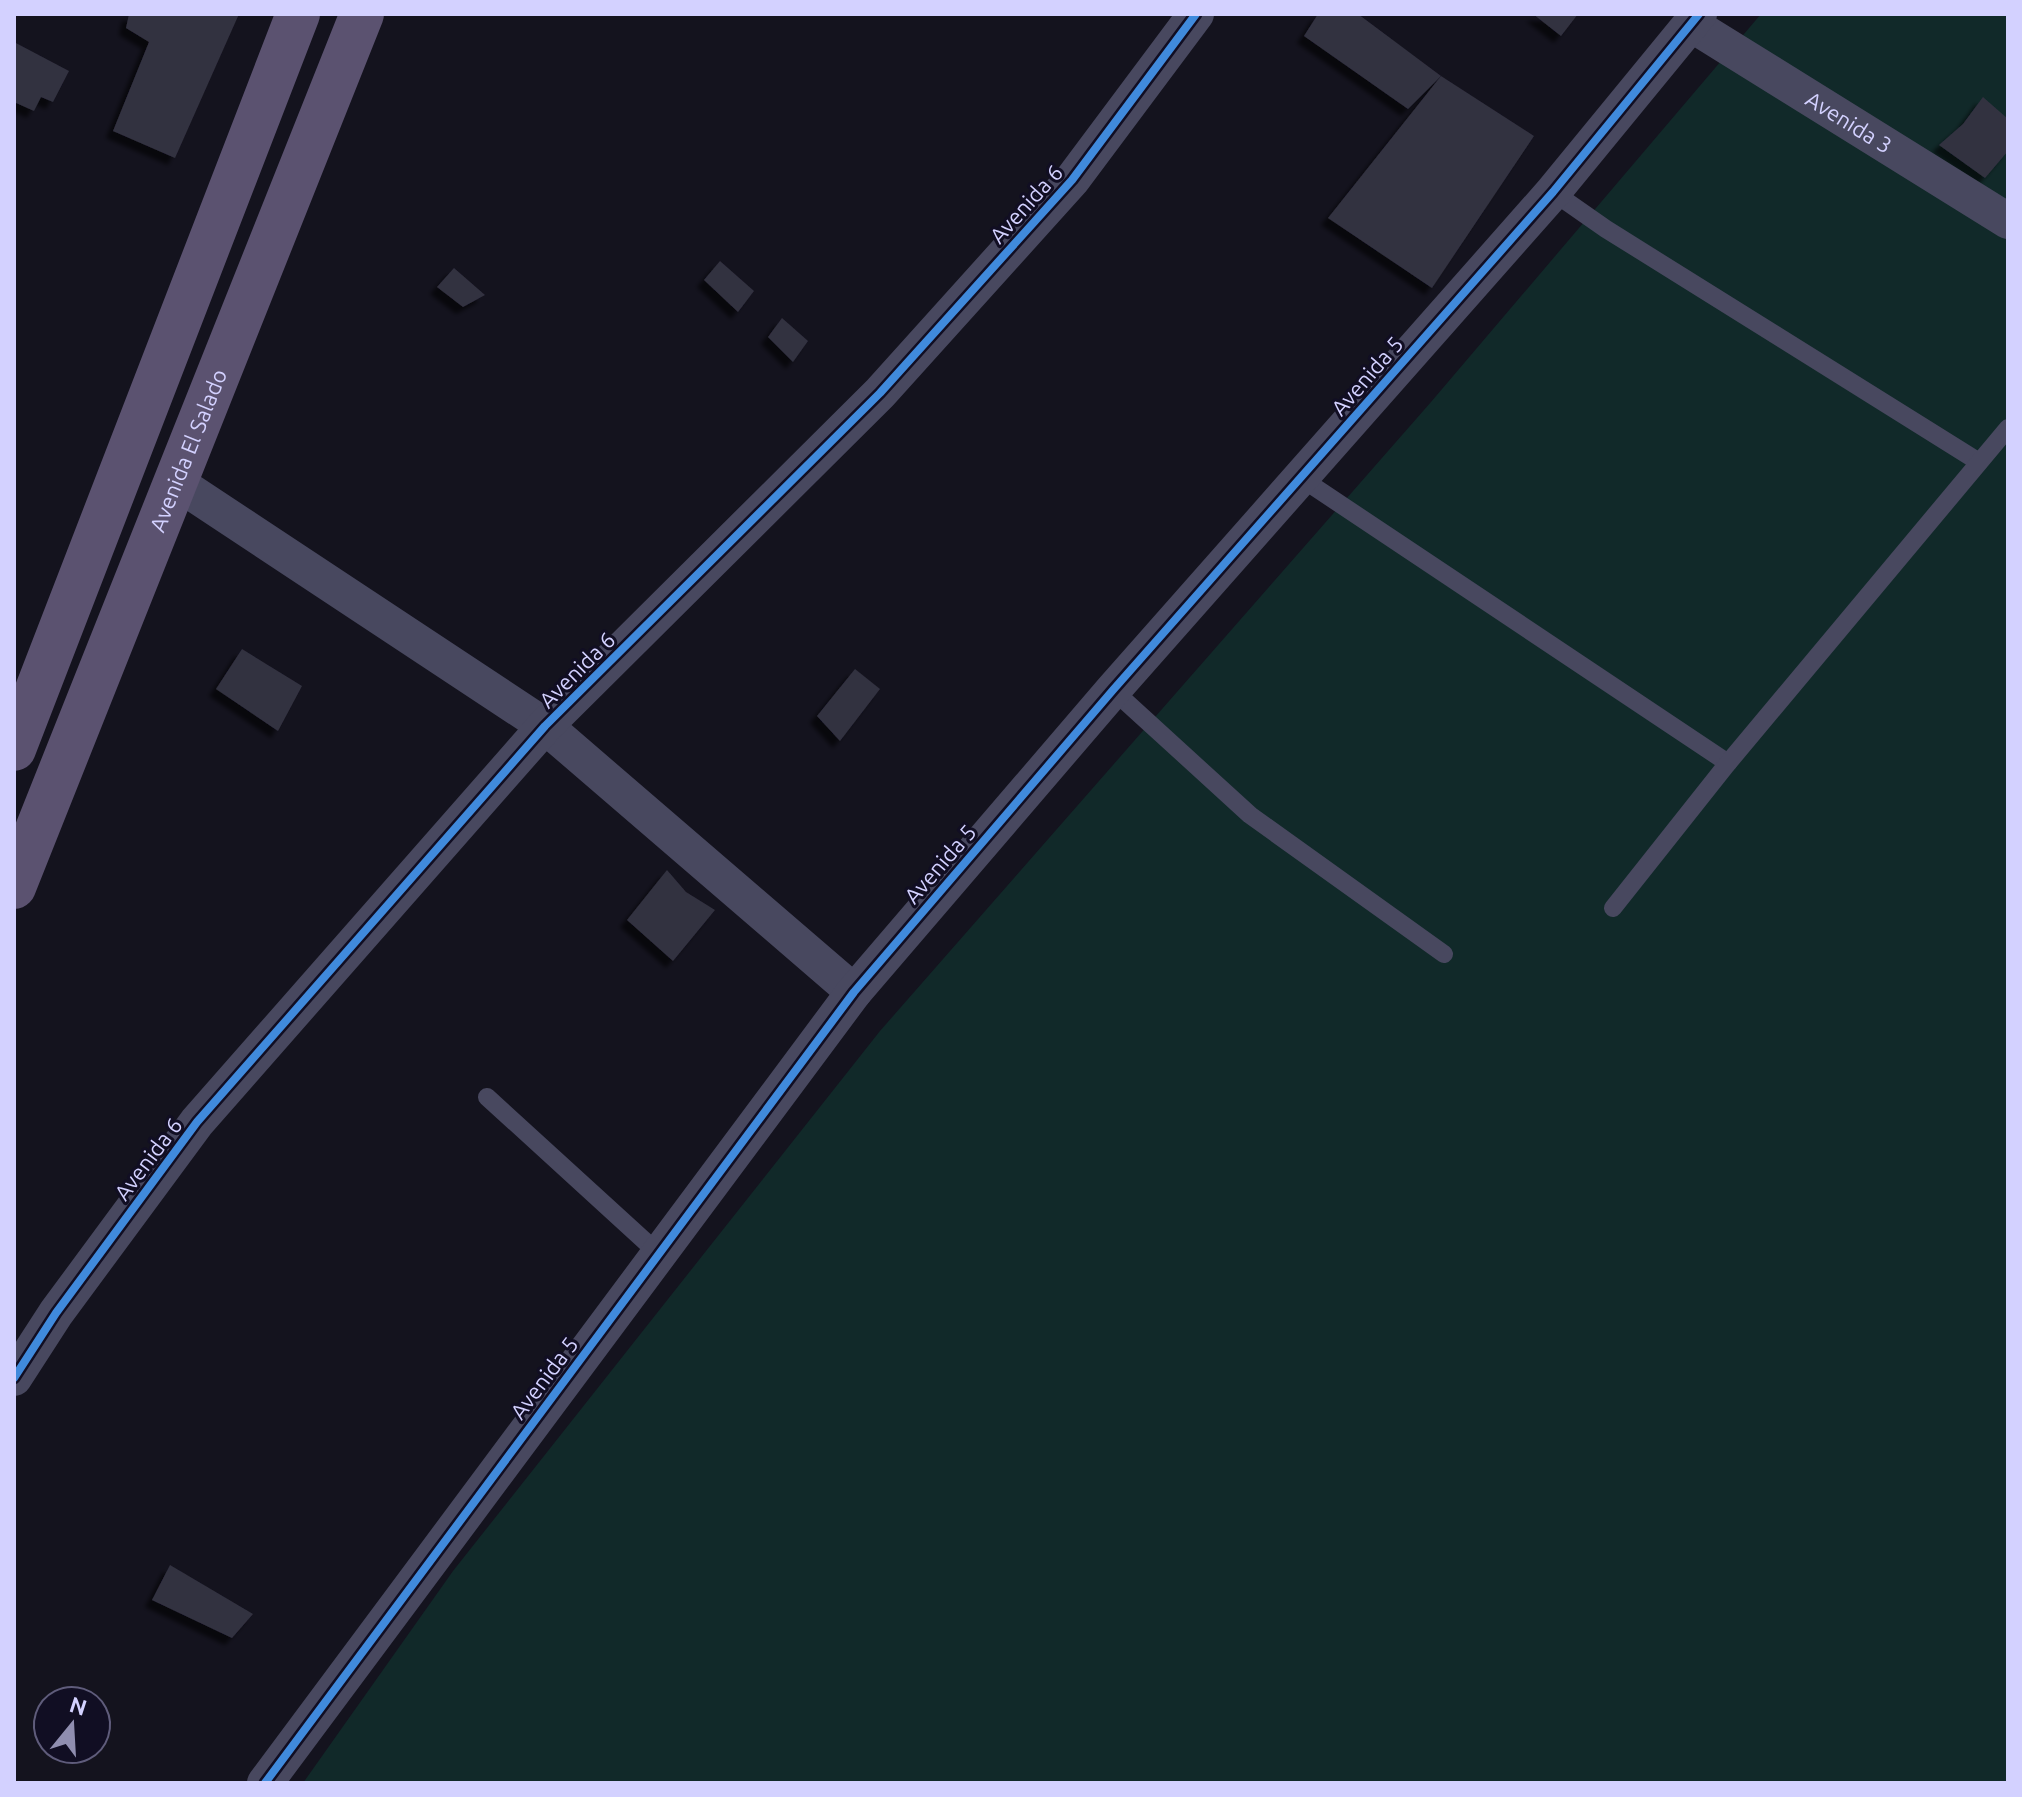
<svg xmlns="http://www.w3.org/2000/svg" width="2022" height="1797" font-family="Ubuntu,sans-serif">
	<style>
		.green { fill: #112929 }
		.building { fill: #323140; filter: url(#shadow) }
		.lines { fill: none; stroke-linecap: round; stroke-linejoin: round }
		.lane { stroke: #48485f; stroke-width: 18 }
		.street { stroke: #48485f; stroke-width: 36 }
		.primary { stroke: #5b5270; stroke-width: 44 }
		.cycleway-casing { stroke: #110e23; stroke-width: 13 }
		.cycleway { stroke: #408adc; stroke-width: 8 }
		.labels { text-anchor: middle; stroke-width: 6; stroke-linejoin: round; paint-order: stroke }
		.street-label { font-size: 22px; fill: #d3d1ff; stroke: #110e23 }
	</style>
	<defs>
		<filter id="shadow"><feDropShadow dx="-7" dy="7" stdDeviation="2" flood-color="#0009"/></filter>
	</defs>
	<rect width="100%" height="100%" fill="#14131e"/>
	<!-- green -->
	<path class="green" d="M1761,14H2008V1783H303L453,1571L880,1031L1431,402Z"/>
	<!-- building -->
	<g class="building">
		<path d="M129,14H239L175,158L113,131L149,42L126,28Z"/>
		<path d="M1318,14H1358L1441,76L1408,109L1304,36Z"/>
		<path d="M1533,14H1578L1561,36Z"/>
		<path d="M14,42L69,71L53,102L41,97L34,111L14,102Z"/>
		<path d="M1441,76L1534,136L1432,288L1328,218Z"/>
		<path d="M1983,97L2008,119V151L1985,178L1939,145L1963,124Z"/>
		<path d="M720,261L754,291L738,312L704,280Z"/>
		<path d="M454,268L485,295L463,307L437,287Z"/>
		<path d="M782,318L808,341L793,362L768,337Z"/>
		<path d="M242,649L302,686L278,731L216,689Z"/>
		<path d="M855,669L880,689L840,741L817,716Z"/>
		<path d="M667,870L686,892L715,910L673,961L627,920Z"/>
		<path d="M170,1565L253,1614L232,1638L152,1600Z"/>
	</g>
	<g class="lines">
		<!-- lane -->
		<g class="lane">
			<path d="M1553,192L1606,229L1979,462"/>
			<path d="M1301,478L1728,763"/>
			<path d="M1113,690L1250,815L1444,954"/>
			<path d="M1613,908L1728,763L2008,428"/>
			<path d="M487,1097L659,1254"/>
		</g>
		<!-- street -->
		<g class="street">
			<path id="s1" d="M1691,24L2008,221"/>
			<path d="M176,482L545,726L854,992"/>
			<path d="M14,1378L56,1313L197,1122L545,726L880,393L1072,180L1196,14"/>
			<path d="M265,1783L854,992L1113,690L1553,192L1699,14"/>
		</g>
		<!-- primary -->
		<g class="primary">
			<path d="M14,749L298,14"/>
			<path id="s2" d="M14,887L362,14"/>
		</g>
		<defs>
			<g id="cycleway">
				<path d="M14,1378L56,1313L197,1122L545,726L880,393L1072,180L1196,14"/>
				<path d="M265,1783L854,992L1113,690L1553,192L1699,14"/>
			</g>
		</defs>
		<!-- cycleway casing -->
		<use href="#cycleway" class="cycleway-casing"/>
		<!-- cycleway -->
		<use href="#cycleway" class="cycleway"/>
	</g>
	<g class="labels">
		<!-- street labels -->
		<g class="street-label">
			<text dy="8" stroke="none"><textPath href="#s1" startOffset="186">Avenida 3</textPath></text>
			<text transform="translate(1026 204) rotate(-48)" y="8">Avenida 6</text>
			<text transform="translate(1367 376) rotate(-49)" y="8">Avenida 5</text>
			<text dy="8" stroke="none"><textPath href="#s2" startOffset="470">Avenida El Salado</textPath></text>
			<text transform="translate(577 670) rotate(-45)" y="8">Avenida 6</text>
			<text transform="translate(940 864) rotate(-49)" y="8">Avenida 5</text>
			<text transform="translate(148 1159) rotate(-53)" y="8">Avenida 6</text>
			<text transform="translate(544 1378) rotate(-53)" y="8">Avenida 5</text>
		</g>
	</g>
	<!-- border -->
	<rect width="2022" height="1797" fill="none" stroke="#d3d1ff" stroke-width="32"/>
	<!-- north arrow -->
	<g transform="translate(72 1725) rotate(18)"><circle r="38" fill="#110e23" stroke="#5f5c7b" stroke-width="2"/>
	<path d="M0-6L14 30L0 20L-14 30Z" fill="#908eb0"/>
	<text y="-12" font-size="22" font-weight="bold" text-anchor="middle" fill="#d3d1ff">N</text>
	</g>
</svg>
